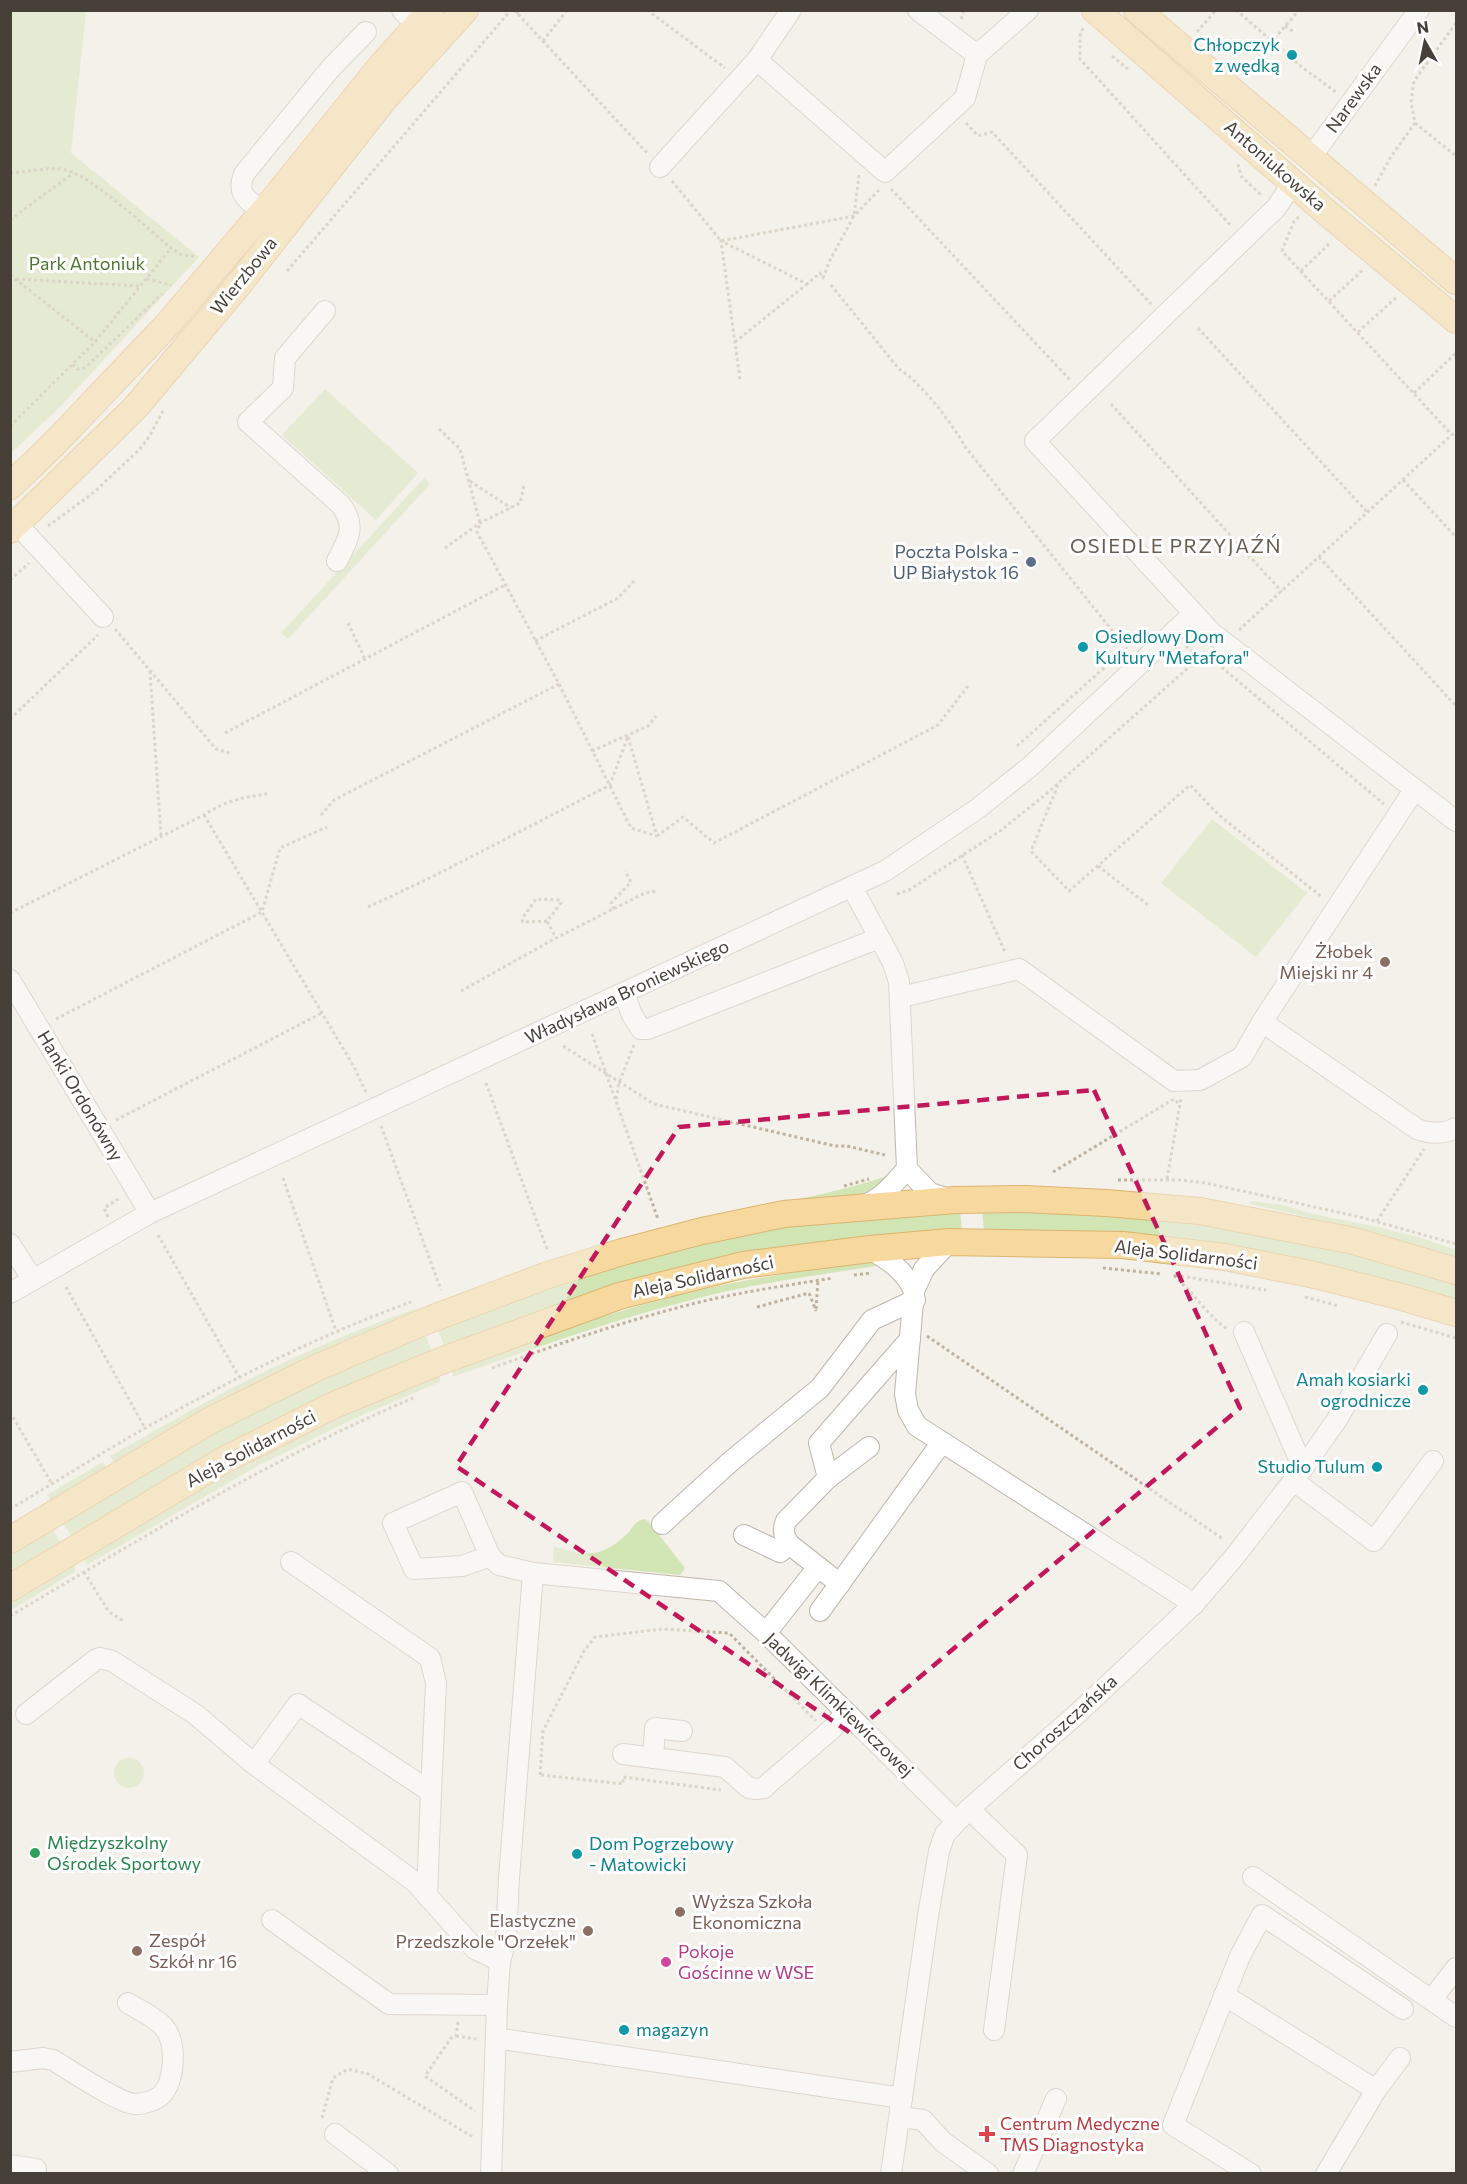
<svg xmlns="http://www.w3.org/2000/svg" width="1467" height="2184" font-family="Commissioner,sans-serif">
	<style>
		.green { fill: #d2e5b5 }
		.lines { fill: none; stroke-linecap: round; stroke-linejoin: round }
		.minor-casing { stroke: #bfb7ad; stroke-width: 22 }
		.major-casing { stroke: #dcb46f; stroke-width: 28 }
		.path { stroke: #bfb29f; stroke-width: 3; stroke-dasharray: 3 3; stroke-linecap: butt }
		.minor { stroke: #fff; stroke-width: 20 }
		.major { stroke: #f7d99f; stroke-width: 26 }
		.marked { fill: none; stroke: #c2185b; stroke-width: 4.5; stroke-dasharray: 12 8; stroke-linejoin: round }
		.culture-dot { fill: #0f9aa8; stroke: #fff; stroke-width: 2 }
		.service-dot { fill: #5c6f8a; stroke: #fff; stroke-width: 2 }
		.education-dot { fill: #8d6e63; stroke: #fff; stroke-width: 2 }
		.leisure-dot { fill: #2e9e5b; stroke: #fff; stroke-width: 2 }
		.hotel-dot { fill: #d1479c; stroke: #fff; stroke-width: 2 }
		.health-dot { fill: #e0444e; stroke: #fff; stroke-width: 2 }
		.labels { text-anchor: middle; stroke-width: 6; stroke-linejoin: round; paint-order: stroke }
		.culture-label { font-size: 18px; fill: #0d838f; stroke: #fff; text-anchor: end }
		.street-label { font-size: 18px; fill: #474038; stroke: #fff }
		.park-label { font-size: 18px; fill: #4e752f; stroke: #fff }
		.service-label { font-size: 18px; fill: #4e5e75; stroke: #fff; text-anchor: end }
		.education-label { font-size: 18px; fill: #785e54; stroke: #fff; text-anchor: end }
		.leisure-label { font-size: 18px; fill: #27864d; stroke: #fff; text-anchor: start }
		.hotel-label { font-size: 18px; fill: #b23c85; stroke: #fff; text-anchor: start }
		.health-label { font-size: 18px; fill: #be3a42; stroke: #fff; text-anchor: start }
		.neighbourhood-label { font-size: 20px; letter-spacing: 1.5px; fill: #695d50; stroke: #fff }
	</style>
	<rect width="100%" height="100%" fill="#f4f0ea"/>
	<!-- green -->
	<g class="green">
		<path d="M11,10L86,11L71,153L199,257L60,407L11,453Z"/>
		<path d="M325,389L418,473L376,520L282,435Z"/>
		<path d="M424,478L430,484L288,639L281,633Z"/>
		<path d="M1212,819L1307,893L1256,957L1161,883Z"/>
		<path d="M887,1176L881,1186L859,1197L428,1309L427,1305C508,1276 590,1246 674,1224C744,1206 818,1200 887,1176Z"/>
		<path d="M1251,1201L1283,1205L1313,1214L1373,1226L1418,1237L1456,1250V1259L1381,1234L1250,1204Z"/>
		<path d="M982,1210L1110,1214L1218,1226L1326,1246L1456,1283V1302L1125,1236L1045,1230L984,1231Z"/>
		<path d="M960,1211L962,1231L817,1244L446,1349L437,1329L576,1278L701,1244L787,1227Z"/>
		<path d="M871,1261L883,1265C826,1274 768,1281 711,1295C623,1316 538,1347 453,1377L452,1371C534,1340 618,1308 704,1289C759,1277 815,1269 871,1261Z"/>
		<path d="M415,1309L417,1313L115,1464L110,1456C150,1434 190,1410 230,1389C290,1358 352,1331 415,1309Z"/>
		<path d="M425,1333L432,1353L74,1539L61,1521L182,1450L288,1393Z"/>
		<path d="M439,1375L440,1382L351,1420L259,1465L87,1565L84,1558C144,1522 204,1485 267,1452C322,1422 381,1399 439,1375Z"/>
		<path d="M103,1462L107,1469L52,1502L47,1495Z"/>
		<path d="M644,1519L648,1521L685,1568L680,1575L553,1562L554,1546C585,1557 602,1558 627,1534C633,1528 635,1521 644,1519Z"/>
		<path d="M51,1527L62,1545L11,1576L10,1551Z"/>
		<path d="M71,1564L76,1571L11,1610V1601Z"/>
		<circle cx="129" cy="1773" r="15"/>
	</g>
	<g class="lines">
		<defs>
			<g id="minor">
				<path d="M402,10L417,27"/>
				<path d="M791,10L757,60L885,172L965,98L977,55L1028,10"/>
				<path d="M918,10L977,55"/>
				<path d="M1311,157L1419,10"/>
				<path d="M660,167L757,60"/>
				<path d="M1293,183L1276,208L1035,441L1212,633L1456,821"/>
				<path d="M263,212C248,200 236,195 244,174L330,69L366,32"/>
				<path d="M325,311L285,358L283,388L248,422L341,505C357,527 348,540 337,561"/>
				<path d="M17,524L103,617"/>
				<path d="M852,887L893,963L899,982L907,1169L930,1193L949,1199"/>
				<path d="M10,980L150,1213"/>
				<path d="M624,993L632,1015L641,1029H648L879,938"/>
				<path d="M901,997L1019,969L1174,1081L1200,1080L1242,1057L1262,1022L1414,790"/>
				<path d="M1262,1022L1417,1129C1430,1134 1444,1134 1456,1128"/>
				<path d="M864,1205C883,1198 893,1184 907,1169"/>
				<path d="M949,1242L924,1269L914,1291L905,1394L908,1410L917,1426L1194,1604"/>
				<path d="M10,1244L33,1280"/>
				<path d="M870,1249C889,1260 905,1271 914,1291"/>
				<path d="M10,1293L150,1213L885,871L977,809L1032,765L1193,614"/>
				<path d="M1244,1332L1303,1468"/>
				<path d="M828,1478L869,1447"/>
				<path d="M1294,1481L1374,1541L1433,1461"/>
				<path d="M662,1524L730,1462L820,1388L872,1320L915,1300"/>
				<path d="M744,1535L780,1552L789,1544L840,1584"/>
				<path d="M789,1544C784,1536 782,1530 786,1521L828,1478L819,1443L910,1339"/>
				<path d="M490,1556L462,1566L414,1569L393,1523L462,1492L490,1556L499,1565L533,1573L719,1591L766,1633L956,1821"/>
				<path d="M291,1562L430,1658L436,1683L431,1792"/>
				<path d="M820,1611L942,1442"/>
				<path d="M766,1633L818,1567"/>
				<path d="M26,1714L95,1660L100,1658L112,1661L195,1714L254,1764L415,1882L475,1949L500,1961"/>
				<path d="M623,1754L725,1767L749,1788L757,1789L764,1788L769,1783L833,1728L845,1712"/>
				<path d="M653,1758L655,1728L682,1731"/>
				<path d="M254,1764L298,1704L431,1792L427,1896"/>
				<path d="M969,1809L1017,1855L994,2030"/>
				<path d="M1253,1877L1456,2017"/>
				<path d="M272,1920L389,2004L497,2005"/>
				<path d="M1224,1995L1376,2090L1326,2174"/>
				<path d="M1432,1999L1456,1968"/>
				<path d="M496,2038L902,2098"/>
				<path d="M10,2062L43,2058L53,2060C70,2070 118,2103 135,2104C144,2104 159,2100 164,2092C175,2077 177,2041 163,2026C154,2017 139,2010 128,2003"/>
				<path d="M1376,2090L1400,2058"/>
				<path d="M900,2117L923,2120L943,2142L988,2174"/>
				<path d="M335,2134L388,2174"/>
				<path d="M10,2165L36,2169"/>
				<path d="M491,2174L497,2005L500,1961L506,1940L509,1878L533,1573"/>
				<path d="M891,2174L928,1916L939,1851L945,1834L969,1809L1078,1713L1194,1604L1236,1555L1303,1468L1336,1421L1387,1334"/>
				<path d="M1023,2174L1056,2099"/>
				<path d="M1251,2174L1173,2125L1240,1956L1262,1915L1403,2009"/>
			</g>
			<g id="major">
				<path d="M1095,10L1325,211L1456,320"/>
				<path d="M1137,10L1456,281"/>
				<path d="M10,486L53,445L168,324L278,194L381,66L431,10"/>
				<path d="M10,530L135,408L239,284L385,98L465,10"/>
				<path d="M10,1540L211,1420L316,1368L426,1321L545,1276L622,1252L702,1231L784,1214L955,1200L1025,1199L1106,1203L1200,1211L1354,1241L1456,1271"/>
				<path d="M10,1588L224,1460L334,1405L441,1361L619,1296L743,1265L870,1249L949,1242L1123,1245L1225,1257L1315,1275L1402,1297L1456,1313"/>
			</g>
		</defs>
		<!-- minor casing -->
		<use href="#minor" class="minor-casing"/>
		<!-- major casing -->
		<use href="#major" class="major-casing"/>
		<!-- path -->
		<g class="path">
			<path d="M514,10L648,154"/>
			<path d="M647,10L725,68"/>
			<path d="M1236,10L1303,68L1336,92"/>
			<path d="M516,13L524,10"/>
			<path d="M961,19L964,10"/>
			<path d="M1285,26L1294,32"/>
			<path d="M1083,28L1080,36V59L1232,227"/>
			<path d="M1197,32L1216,10"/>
			<path d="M543,41L567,10"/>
			<path d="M1112,56L1128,69"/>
			<path d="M1259,57L1299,10"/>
			<path d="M966,123L978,136L992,132L1151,304"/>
			<path d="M1415,123L1456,156"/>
			<path d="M1238,164L1241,176L1262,196"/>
			<path d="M10,173C29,172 48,166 66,170C93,177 148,229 171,248L182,255L196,257"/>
			<path d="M672,181L721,241L854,216L879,190"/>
			<path d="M1375,186L1390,158L1415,123L1411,102L1414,81L1456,23"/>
			<path d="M891,189L1071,381"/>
			<path d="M1299,217L1294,221L1282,251L1452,435"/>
			<path d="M10,220L73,173"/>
			<path d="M287,271L511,10"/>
			<path d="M1301,271L1330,243"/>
			<path d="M10,275L95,342"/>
			<path d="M16,279L140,286"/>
			<path d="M147,279L171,285"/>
			<path d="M831,285L899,369C922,383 953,425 966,448L1127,649"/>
			<path d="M1329,301L1363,270"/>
			<path d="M1198,328L1368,513"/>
			<path d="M1358,332L1397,297"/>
			<path d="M735,342L807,284"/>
			<path d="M73,364L77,369L85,368L162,294"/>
			<path d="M740,379L721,241L807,284L820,273L823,278L830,260L854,216L859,175"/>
			<path d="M1414,393L1456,353"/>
			<path d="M1111,404L1282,592"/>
			<path d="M10,426L95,342L171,248"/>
			<path d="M439,429L460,449L480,523L477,532L559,684L631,828L657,836"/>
			<path d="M1403,480L1456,537"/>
			<path d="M470,481L511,508"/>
			<path d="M48,526L92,494L140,449L149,437L163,411"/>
			<path d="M445,548L480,523L520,503L524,486"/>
			<path d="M1319,557L1456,706"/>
			<path d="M10,580L29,563"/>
			<path d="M348,623L365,659"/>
			<path d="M115,629L216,749L230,753"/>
			<path d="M1239,630L1456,431"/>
			<path d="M535,641L618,598L634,581"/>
			<path d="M1186,646L1199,657L1219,665L1384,804"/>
			<path d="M150,671L161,837"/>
			<path d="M10,719L98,635"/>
			<path d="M225,733L505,585"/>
			<path d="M628,737L657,836"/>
			<path d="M1017,746L1112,661"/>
			<path d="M592,751L648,726L656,716"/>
			<path d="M1058,785L1031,851L1069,891L1190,785L1220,816L1322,897"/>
			<path d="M204,815L353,1065L366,1092"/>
			<path d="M321,815L334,800L559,684"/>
			<path d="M657,836L683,817L714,843L938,725L968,686"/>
			<path d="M962,855L1005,952"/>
			<path d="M1098,866L1148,905"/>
			<path d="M897,894L909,890L1000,831L1045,795L1206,652"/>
			<path d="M368,907L432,877L610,785L628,736"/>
			<path d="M614,909L611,903L631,882L625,871"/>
			<path d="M10,913L204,815C224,801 244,797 267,794"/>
			<path d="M547,921L523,922L522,919L536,899L560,900L561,903L547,921L556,938"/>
			<path d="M461,991L556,938L645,893L656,891"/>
			<path d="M56,1019L262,912L280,848L327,827"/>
			<path d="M592,1034L658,1219"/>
			<path d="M563,1046L654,1104L835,1146H847L885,1155"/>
			<path d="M486,1083L548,1252"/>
			<path d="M616,1099L619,1083L634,1045"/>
			<path d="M116,1120L322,1013"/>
			<path d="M381,1126L441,1290"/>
			<path d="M1053,1172L1174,1099L1179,1104"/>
			<path d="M283,1178L336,1331"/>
			<path d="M1167,1179L1181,1098"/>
			<path d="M1118,1180H1180L1206,1183L1360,1217L1456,1244"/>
			<path d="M844,1186L869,1179"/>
			<path d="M108,1217L104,1208L120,1198"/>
			<path d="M1377,1221L1424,1149"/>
			<path d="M158,1235L239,1377"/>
			<path d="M1103,1268L1162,1274"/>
			<path d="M854,1275L872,1273"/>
			<path d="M1174,1275C1194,1293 1205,1313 1227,1329"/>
			<path d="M1181,1276L1266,1290"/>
			<path d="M66,1287L145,1428"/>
			<path d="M1305,1297L1339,1306"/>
			<path d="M757,1307L809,1293L816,1311"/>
			<path d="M816,1309L818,1280"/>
			<path d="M1401,1322L1456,1338"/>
			<path d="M927,1336L1223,1539"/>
			<path d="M492,1368C555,1345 619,1323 684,1306C733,1293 783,1286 833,1278"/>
			<path d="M10,1412L52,1484"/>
			<path d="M10,1509C56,1482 101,1453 147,1427C232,1379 320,1335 411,1302"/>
			<path d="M84,1572L109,1612L124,1621"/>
			<path d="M10,1616C142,1538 272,1458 413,1398"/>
			<path d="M540,1775L543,1731L584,1651L595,1637L662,1629L729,1633L816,1721"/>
			<path d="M541,1775L623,1784V1777L721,1790"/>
			<path d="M458,2022L456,2036L451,2038L425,2076L475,2111"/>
			<path d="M456,2036L476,2039"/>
			<path d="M322,2118L333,2078L348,2069L368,2074L473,2137"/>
		</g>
		<!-- minor -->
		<use href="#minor" class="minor"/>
		<!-- major -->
		<use href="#major" class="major"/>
	</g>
	<!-- marked area -->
	<path d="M0 0H1467V2184H0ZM1094,1090L1240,1408L852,1734L456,1466L679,1127Z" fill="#f4f0ea" fill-opacity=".55" fill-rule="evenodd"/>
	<path class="marked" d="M1094,1090L1240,1408L852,1734L456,1466L679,1127Z"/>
	<!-- markers -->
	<g class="culture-dot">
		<circle cx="1292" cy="55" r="6"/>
		<circle cx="1083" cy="647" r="6"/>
		<circle cx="1423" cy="1390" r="6"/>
		<circle cx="1377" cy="1467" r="6"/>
		<circle cx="577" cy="1854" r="6"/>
		<circle cx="624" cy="2030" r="6"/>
	</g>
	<circle class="service-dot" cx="1031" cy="562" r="6"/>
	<g class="education-dot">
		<circle cx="1385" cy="962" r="6"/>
		<circle cx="680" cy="1912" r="6"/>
		<circle cx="588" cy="1931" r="6"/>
		<circle cx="137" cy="1951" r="6"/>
	</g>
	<circle class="leisure-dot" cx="35" cy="1853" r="6"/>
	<circle class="hotel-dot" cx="666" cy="1962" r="6"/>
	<path class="health-dot" d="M984 2125h6v6h6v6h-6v6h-6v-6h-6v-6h6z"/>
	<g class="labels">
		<!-- culture labels -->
		<g class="culture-label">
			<text x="1280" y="51">Chłopczyk<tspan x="1280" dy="21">z wędką</tspan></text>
			<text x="1095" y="643" text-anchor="start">Osiedlowy Dom<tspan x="1095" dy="21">Kultury "Metafora"</tspan></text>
			<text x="1411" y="1386">Amah kosiarki<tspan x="1411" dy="21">ogrodnicze</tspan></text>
			<text x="1365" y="1473">Studio Tulum</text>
			<text x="589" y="1850" text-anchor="start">Dom Pogrzebowy<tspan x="589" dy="21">- Matowicki</tspan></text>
			<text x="636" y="2036" text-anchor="start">magazyn</text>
		</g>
		<!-- street labels -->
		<g class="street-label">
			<text transform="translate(1354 98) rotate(-54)" y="6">Narewska</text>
			<text transform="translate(1275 166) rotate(41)" y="6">Antoniukowska</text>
			<text transform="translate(244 276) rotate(-51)" y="6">Wierzbowa</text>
			<text transform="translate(627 992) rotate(-25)" y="6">Władysława Broniewskiego</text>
			<text transform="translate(80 1096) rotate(59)" y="6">Hanki Ordonówny</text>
			<text transform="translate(1186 1255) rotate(7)" y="6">Aleja Solidarności</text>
			<text transform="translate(703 1277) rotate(-12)" y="6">Aleja Solidarności</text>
			<text transform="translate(251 1449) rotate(-28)" y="6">Aleja Solidarności</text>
			<text transform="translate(839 1705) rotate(44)" y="6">Jadwigi Klimkiewiczowej</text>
			<text transform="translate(1065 1723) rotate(-42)" y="6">Choroszczańska</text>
		</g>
		<!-- park labels -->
		<g class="park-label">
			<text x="87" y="270">Park Antoniuk</text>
		</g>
		<!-- service labels -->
		<g class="service-label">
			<text x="1019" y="558">Poczta Polska -<tspan x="1019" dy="21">UP Białystok 16</tspan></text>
		</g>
		<!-- education labels -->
		<g class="education-label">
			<text x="1373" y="958">Żłobek<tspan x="1373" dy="21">Miejski nr 4</tspan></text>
			<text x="692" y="1908" text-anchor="start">Wyższa Szkoła<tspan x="692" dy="21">Ekonomiczna</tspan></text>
			<text x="576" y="1927">Elastyczne<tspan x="576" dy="21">Przedszkole "Orzełek"</tspan></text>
			<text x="149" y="1947" text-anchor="start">Zespół<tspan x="149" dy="21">Szkół nr 16</tspan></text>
		</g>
		<!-- leisure labels -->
		<g class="leisure-label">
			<text x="47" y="1849">Międzyszkolny<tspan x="47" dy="21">Ośrodek Sportowy</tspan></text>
		</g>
		<!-- hotel labels -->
		<g class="hotel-label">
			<text x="678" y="1958">Pokoje<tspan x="678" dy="21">Gościnne w WSE</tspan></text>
		</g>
		<!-- health labels -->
		<g class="health-label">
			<text x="1000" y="2130">Centrum Medyczne<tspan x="1000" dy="21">TMS Diagnostyka</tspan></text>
		</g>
		<!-- neighbourhood labels -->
		<g class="neighbourhood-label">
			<text x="1176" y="553">OSIEDLE PRZYJAŹŃ</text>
		</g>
	</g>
	<!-- border -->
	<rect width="1467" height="2184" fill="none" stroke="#474038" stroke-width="24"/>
	<!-- north arrow -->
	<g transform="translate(1425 42) rotate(351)" stroke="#ffffff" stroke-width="4.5" paint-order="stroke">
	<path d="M0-4.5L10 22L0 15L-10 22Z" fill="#474038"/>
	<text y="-9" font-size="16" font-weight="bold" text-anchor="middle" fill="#474038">N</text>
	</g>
</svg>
